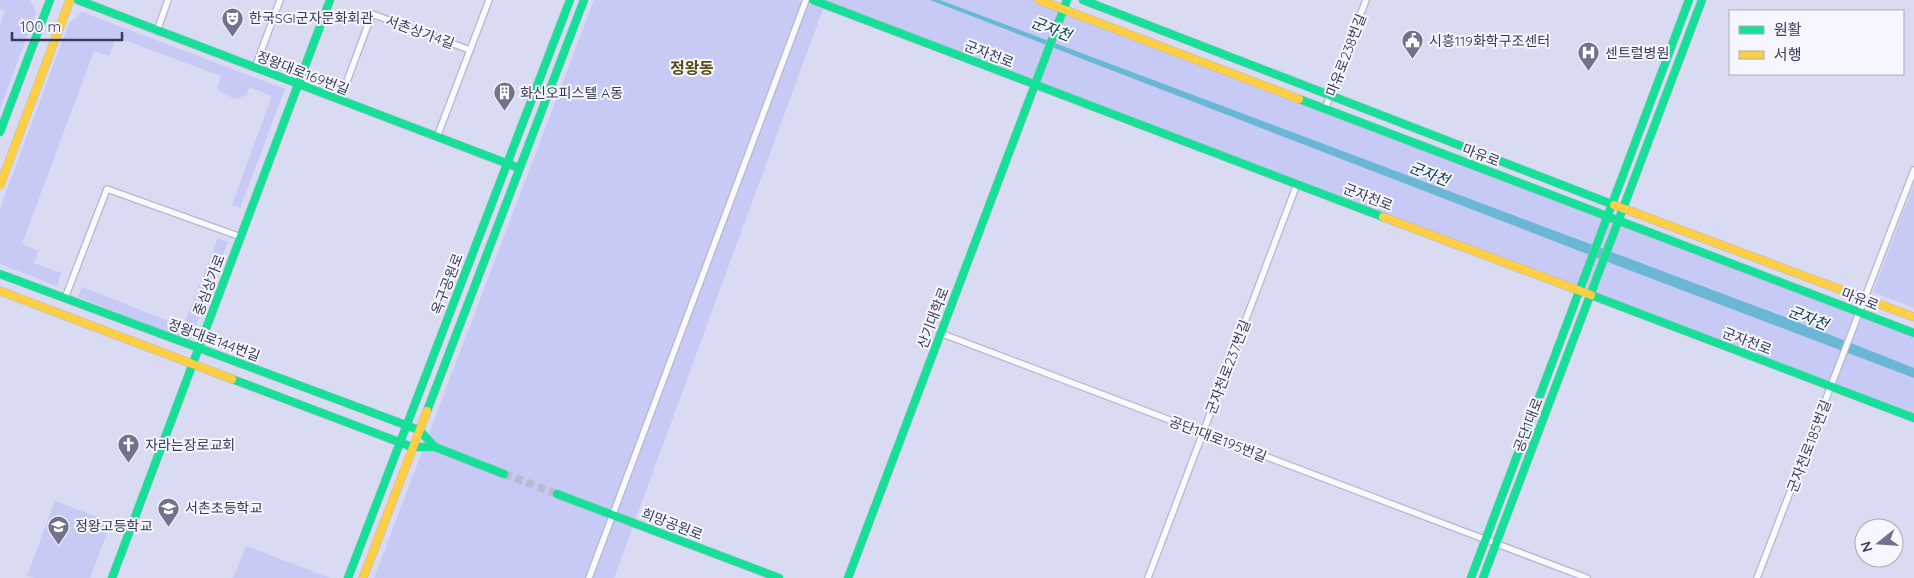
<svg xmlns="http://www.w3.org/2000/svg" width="1914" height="578" font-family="Quicksand,'Noto Sans KR',sans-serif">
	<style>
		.green { fill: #c6caf4 }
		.water { fill: #69b7d4 }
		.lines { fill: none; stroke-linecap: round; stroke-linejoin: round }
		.secondary-tunnel { stroke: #b9bbd4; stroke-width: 8; stroke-dasharray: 8 4; stroke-linecap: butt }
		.street-casing { stroke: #b6b7cf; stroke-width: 8 }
		.fast-casing { stroke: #b6b7cf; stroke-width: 9 }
		.slow-casing { stroke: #b6b7cf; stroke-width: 9 }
		.street { stroke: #f9fafd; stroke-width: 5.5 }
		.fast { stroke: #16e098; stroke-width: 8 }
		.slow { stroke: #ffcf43; stroke-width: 8 }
		.labels { text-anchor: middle; stroke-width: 4; stroke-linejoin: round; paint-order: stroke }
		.poi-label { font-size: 14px; fill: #383a57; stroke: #f5f6fe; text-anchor: start }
		.street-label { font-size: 14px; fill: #383a57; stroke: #f5f6fe }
		.water-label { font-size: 15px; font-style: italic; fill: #053846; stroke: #f5f6fe }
		.quarter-label { font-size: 16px; font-weight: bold; fill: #584f11; stroke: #f5f6fe }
	</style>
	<rect width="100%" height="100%" fill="#d9dbf3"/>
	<!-- green -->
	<g class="green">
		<path d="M0,0H30L36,12L0,109V25L5,11L0,9Z"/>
		<path d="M594,0H799L823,9L614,578H374Z"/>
		<path d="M813,0H1038L1914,333V418Z"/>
		<path d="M82,12L285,89L240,208L232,205L272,96L249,87L247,95L235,99L217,90L221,76L116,37L109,56L94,51L22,244L38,251L34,263L61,273L57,286L0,264V208L69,23Z"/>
		<path d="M1914,184V308L1873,292Z"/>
		<path d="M218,238L228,242L190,341L78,297L82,287L183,327Z"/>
		<path d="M55,501L111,522L90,578H34L27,576Z"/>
		<path d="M246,546L330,578H233Z"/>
	</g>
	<!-- water -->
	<path class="water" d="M930,0H940L1790,319L1914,368V378L1613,264Z"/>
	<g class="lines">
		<!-- secondary-tunnel -->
		<path class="secondary-tunnel" d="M504,474L557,494"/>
		<defs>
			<g id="street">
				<path d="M157,31L168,0"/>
				<path d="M255,68L280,0"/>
				<path d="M340,100L372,14L470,50"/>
				<path d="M1325,109L1366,0"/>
				<path d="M437,137L489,0"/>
				<path d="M65,298L107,189L241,237"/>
				<path d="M940,333L1587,578"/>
				<path d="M589,578L806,0"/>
				<path d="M1148,578L1297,184"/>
				<path d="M1757,578L1914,170"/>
			</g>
			<g id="fast">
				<path d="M78,0L519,168"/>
				<path d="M813,0L1383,217"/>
				<path d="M1083,0L1614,205"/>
				<path d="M1299,99L1914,333"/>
				<path d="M0,132L50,0"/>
				<path d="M0,274L419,430L435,447"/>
				<path d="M1591,295L1914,418"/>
				<path d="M232,379L412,447H435L504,474"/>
				<path d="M427,411L584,0"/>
				<path d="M557,494L779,578"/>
				<path d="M112,578L330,0"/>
				<path d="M348,578L570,0"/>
				<path d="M848,578L1067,0"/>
				<path d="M1471,578L1689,0"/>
				<path d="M1483,578L1702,0"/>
			</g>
			<g id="slow">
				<path d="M1039,0L1299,99"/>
				<path d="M0,185L70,0"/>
				<path d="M1614,205L1914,317"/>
				<path d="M1383,217L1591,295"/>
				<path d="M0,291L232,379"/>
				<path d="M363,578L427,411"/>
			</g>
		</defs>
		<!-- street casing -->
		<use href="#street" class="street-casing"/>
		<!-- fast casing -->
		<use href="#fast" class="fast-casing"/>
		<!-- slow casing -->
		<use href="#slow" class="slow-casing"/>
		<!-- street -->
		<use href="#street" class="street"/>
		<!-- fast -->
		<use href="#fast" class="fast"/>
		<!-- slow -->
		<use href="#slow" class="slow"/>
	</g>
	<!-- icons -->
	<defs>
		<symbol id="theatre-pin" viewBox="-11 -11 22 30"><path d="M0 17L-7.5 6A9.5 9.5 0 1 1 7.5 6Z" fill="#70728e" stroke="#f5f6fe"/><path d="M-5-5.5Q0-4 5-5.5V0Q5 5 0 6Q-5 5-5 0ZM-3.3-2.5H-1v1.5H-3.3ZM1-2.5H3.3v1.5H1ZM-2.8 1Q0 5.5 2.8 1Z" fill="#fff"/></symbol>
		<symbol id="civic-pin" viewBox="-11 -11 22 30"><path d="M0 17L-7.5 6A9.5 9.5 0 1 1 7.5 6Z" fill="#70728e" stroke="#f5f6fe"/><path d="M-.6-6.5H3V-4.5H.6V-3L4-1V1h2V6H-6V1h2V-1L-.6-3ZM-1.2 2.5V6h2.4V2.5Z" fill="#fff"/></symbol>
		<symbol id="hospital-pin" viewBox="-11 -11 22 30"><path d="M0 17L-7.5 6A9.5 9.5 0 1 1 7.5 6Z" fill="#70728e" stroke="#f5f6fe"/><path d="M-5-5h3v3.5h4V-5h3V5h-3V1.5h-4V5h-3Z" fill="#fff"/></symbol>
		<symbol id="building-pin" viewBox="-11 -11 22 30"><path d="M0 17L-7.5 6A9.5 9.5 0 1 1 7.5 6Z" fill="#70728e" stroke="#f5f6fe"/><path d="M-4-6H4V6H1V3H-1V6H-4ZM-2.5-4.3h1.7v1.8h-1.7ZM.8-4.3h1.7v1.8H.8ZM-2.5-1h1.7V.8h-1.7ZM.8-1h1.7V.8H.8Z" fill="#fff"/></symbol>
		<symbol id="church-pin" viewBox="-11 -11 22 30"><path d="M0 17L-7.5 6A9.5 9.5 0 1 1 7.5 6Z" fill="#70728e" stroke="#f5f6fe"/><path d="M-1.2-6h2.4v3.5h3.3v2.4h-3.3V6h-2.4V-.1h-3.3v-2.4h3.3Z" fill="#fff"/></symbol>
		<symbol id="school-pin" viewBox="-11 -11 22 30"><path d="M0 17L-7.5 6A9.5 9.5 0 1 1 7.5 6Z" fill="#70728e" stroke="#f5f6fe"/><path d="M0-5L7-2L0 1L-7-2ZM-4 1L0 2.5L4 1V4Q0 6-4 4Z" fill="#fff"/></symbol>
	</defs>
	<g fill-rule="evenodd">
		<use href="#theatre-pin" x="220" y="6" width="25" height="34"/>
		<use href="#civic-pin" x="1400" y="28" width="25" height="34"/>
		<use href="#hospital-pin" x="1576" y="40" width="25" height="34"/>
		<use href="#building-pin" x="492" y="80" width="25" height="34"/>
		<use href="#church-pin" x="116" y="432" width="25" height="34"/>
		<use href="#school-pin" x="156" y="496" width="25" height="34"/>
		<use href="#school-pin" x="46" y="514" width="25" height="34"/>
	</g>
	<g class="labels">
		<!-- poi labels -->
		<g class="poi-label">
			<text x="249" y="23">한국SGI군자문화회관</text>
			<text x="1429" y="46">시흥119화학구조센터</text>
			<text x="1605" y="58">센트럴병원</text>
			<text x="520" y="98">화신오피스텔 A동</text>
			<text x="145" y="450">자라는장로교회</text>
			<text x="185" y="513">서촌초등학교</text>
			<text x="75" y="531">정왕고등학교</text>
		</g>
		<!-- street labels -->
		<g class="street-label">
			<text transform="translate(420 32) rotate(20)" y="5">서촌상가4길</text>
			<text transform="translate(989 54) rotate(21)" y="5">군자천로</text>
			<text transform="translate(1346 55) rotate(-69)" y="5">마유로238번길</text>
			<text transform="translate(303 73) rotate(21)" y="5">정왕대로169번길</text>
			<text transform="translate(1481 155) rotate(21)" y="5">마유로</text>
			<text transform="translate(1368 197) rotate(21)" y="5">군자천로</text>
			<text transform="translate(447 284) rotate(-69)" y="5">옥구공원로</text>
			<text transform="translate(209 285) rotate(-69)" y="5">중심상가로</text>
			<text transform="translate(1860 299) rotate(21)" y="5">마유로</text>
			<text transform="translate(933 318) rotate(-69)" y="5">산기대학로</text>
			<text transform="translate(214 340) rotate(20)" y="5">정왕대로144번길</text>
			<text transform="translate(1747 341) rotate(21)" y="5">군자천로</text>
			<text transform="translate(1228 367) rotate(-69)" y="5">군자천로237번길</text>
			<text transform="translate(1528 425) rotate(-69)" y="5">공단1대로</text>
			<text transform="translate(1218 439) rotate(21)" y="5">공단1대로195번길</text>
			<text transform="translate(1809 446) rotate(-69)" y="5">군자천로185번길</text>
			<text transform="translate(672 524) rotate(21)" y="5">희망공원로</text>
		</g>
		<!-- water labels -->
		<g class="water-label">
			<text transform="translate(1051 29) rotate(21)" y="5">군자천</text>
			<text transform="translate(1429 174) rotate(21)" y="5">군자천</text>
			<text transform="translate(1808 318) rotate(21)" y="5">군자천</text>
		</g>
		<!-- quarter labels -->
		<g class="quarter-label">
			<text x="692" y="74">정왕동</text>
		</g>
	</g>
	<!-- legend -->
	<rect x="1729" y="10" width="175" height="65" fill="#f5f6fe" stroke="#a9abbb"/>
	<rect x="1739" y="26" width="25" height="8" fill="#16e098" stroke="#a9abbb"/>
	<text x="1774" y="35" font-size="15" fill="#383a57">원활</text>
	<rect x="1739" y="51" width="25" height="8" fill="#ffcf43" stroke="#a9abbb"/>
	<text x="1774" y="60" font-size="15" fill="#383a57">서행</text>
	<!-- north arrow -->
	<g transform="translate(1879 543) rotate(253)"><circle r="24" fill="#f5f6fe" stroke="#a9abbb"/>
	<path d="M0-4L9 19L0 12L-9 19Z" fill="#70728e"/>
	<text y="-8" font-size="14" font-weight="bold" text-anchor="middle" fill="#383a57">N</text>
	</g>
	<!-- scale -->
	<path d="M12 32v8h110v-8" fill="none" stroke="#383a57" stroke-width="2.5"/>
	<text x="20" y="32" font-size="15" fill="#383a57" stroke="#f5f6fe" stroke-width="4" paint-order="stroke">100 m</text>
</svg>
